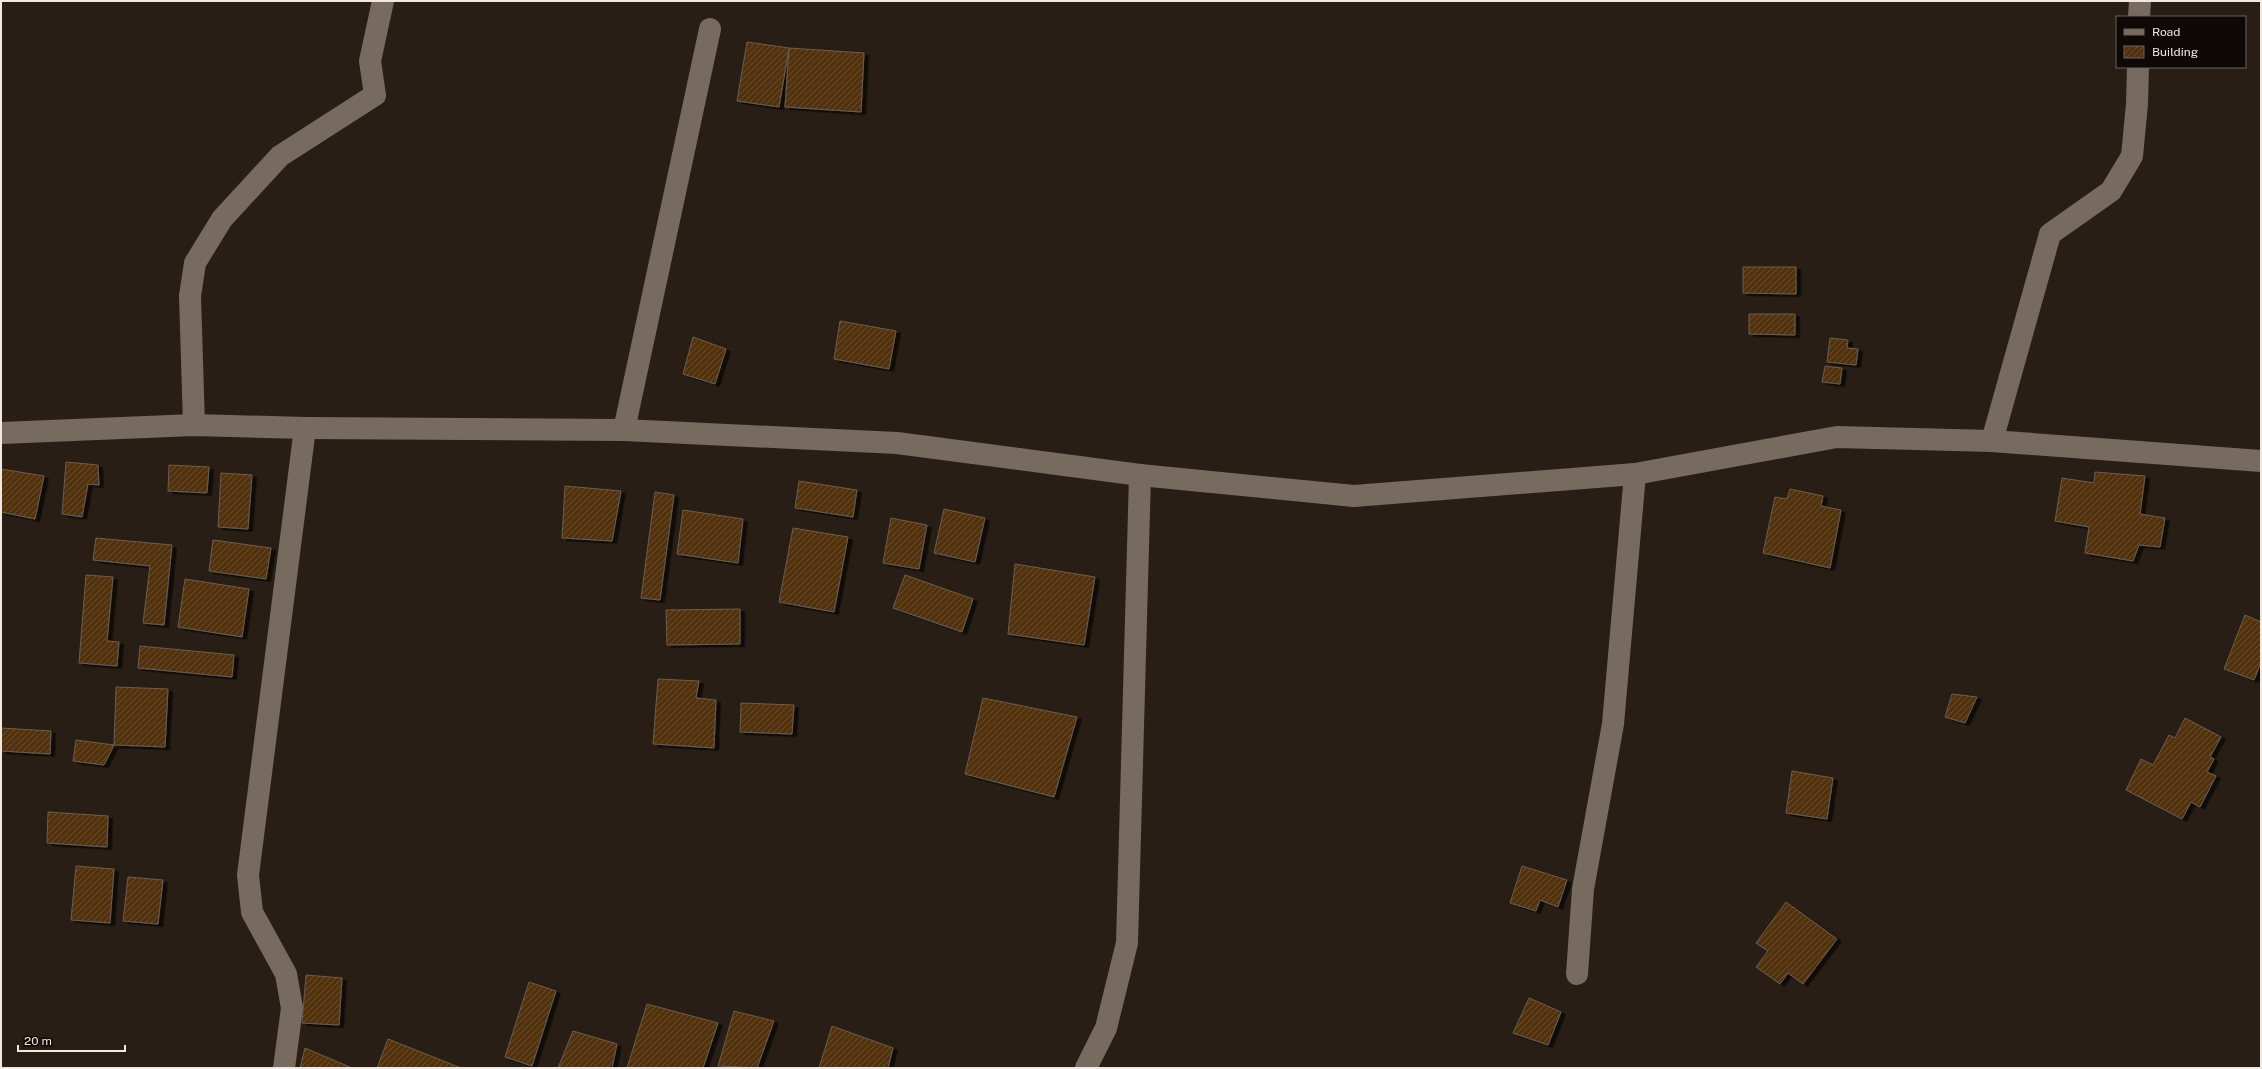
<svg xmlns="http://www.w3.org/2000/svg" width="2262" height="1069" font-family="'Public Sans',sans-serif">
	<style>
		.building { fill: url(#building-hatch); stroke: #6b5e53; filter: url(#shadow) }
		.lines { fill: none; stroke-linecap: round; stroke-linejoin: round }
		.minor { stroke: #776a5f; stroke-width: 22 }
	</style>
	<defs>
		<pattern id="building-hatch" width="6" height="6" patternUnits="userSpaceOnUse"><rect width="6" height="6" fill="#51310f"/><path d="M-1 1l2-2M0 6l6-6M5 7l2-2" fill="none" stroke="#6a4f32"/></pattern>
		<filter id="shadow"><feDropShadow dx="4.5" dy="2.5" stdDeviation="0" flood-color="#0009"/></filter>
	</defs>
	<rect width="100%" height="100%" fill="#281e15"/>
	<!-- building -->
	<g class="building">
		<path d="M747,42L789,48L779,107L737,101Z"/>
		<path d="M789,48L864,53L861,112L785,107Z"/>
		<path d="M1743,267H1796V294L1743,293Z"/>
		<path d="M1749,314H1795V335L1749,334Z"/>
		<path d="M840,321L896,331L889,369L834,359Z"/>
		<path d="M693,337L726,349L715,384L683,374Z"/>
		<path d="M1830,338L1848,340L1847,348L1858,349L1856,365L1827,362Z"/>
		<path d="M1825,366L1842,368L1840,384L1822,382Z"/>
		<path d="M66,462L98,465L99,485L88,484L82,517L62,514Z"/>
		<path d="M169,465L209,467L207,493L168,491Z"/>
		<path d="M1,469L44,476L35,519L1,512Z"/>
		<path d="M2095,472L2145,476L2140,514L2165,518L2160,547L2139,545L2133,561L2085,553L2089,527L2055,521L2062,478L2094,483Z"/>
		<path d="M221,473L252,475L248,529L218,527Z"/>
		<path d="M799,481L857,490L853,517L795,508Z"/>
		<path d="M565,486L621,491L612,541L562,538Z"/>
		<path d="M1790,489L1823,496L1821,506L1841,510L1830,568L1763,553L1775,497L1787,499Z"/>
		<path d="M655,492L674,495L660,600L641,598Z"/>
		<path d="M944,509L985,518L975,562L934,553Z"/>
		<path d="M683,510L743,519L738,563L677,554Z"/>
		<path d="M891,518L927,525L919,569L883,563Z"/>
		<path d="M793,528L848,537L834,612L779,602Z"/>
		<path d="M96,538L172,545L164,625L143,623L150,566L93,560Z"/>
		<path d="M213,540L271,548L266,579L209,571Z"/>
		<path d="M1015,564L1095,577L1084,645L1008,634Z"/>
		<path d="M86,575L113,577L107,641L119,642L117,666L79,663Z"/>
		<path d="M905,575L973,599L962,632L893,608Z"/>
		<path d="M185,579L249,589L242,637L178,627Z"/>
		<path d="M740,609V644L667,645L666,610Z"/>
		<path d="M2245,615L2261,622V662L2254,680L2224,669Z"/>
		<path d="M140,646L234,655L232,677L138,668Z"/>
		<path d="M658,679L699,681L696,698L716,700L714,748L653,744Z"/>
		<path d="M116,687L168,689L165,747L114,745Z"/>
		<path d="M1952,694L1977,697L1965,723L1945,717Z"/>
		<path d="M983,698L1077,717L1054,797L965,774Z"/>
		<path d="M741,703L794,705L792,734L740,732Z"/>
		<path d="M2185,718L2221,737L2210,757L2214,759L2207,772L2216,776L2200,807L2191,802L2182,819L2126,790L2141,759L2153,765L2169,735L2175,738Z"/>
		<path d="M1,728L51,731L50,754L1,751Z"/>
		<path d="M76,740L114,745L104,765L73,761Z"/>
		<path d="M1792,771L1833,778L1827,819L1786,813Z"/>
		<path d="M48,812L108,816L107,847L47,843Z"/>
		<path d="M76,866L114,869L110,923L71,920Z"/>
		<path d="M1522,866L1567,880L1558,907L1540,900L1536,911L1510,903Z"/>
		<path d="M128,877L163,880L158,924L123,921Z"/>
		<path d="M1786,902L1837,939L1803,984L1788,973L1780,984L1756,967L1768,951L1756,943Z"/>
		<path d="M306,975L342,978L339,1025L302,1023Z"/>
		<path d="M529,982L556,991L532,1066L505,1057Z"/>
		<path d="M1529,998L1561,1012L1548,1045L1513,1033Z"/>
		<path d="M647,1004L718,1023L703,1068H627Z"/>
		<path d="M734,1011L774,1021L757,1068L718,1066Z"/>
		<path d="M832,1026L893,1048L888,1068H819Z"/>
		<path d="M573,1031L617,1044L612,1068H558Z"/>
		<path d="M388,1039L461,1068H377Z"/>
		<path d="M305,1048L352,1068H300Z"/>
	</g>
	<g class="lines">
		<!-- minor -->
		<g class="minor">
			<path d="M2139,17L2140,1"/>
			<path d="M194,425L190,296L195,263L222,219L280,156L375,95L370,61L383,1"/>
			<path d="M624,430L710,29"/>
			<path d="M1,433L194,425L305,428L624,430L897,443L1140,475L1354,496L1635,474L1837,437L1992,441L2261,461"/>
			<path d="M1992,441L2050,234L2111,191L2132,156L2137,104L2138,67"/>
			<path d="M1577,974L1583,889L1613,724L1635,474"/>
			<path d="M284,1068L292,1008L286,974L252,912L248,875L305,428"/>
			<path d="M1086,1068L1106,1028L1127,943L1140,475"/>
		</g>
	</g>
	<!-- border -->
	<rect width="2262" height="1069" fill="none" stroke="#f0e9e3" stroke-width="4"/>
	<!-- legend -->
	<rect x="2116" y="16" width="130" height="52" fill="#0e0906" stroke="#68635e"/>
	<rect x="2124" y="29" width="20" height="6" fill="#776a5f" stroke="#68635e"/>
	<text x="2152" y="36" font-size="12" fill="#f0e9e3">Road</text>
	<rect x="2124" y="46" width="20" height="12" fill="url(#building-hatch)" stroke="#68635e"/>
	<text x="2152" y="56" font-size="12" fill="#f0e9e3">Building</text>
	<!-- scale -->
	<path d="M18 1045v6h107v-6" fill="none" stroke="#f0e9e3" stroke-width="2"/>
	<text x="24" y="1045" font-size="12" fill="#f0e9e3" stroke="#0e0906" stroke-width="3" paint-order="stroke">20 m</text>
</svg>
